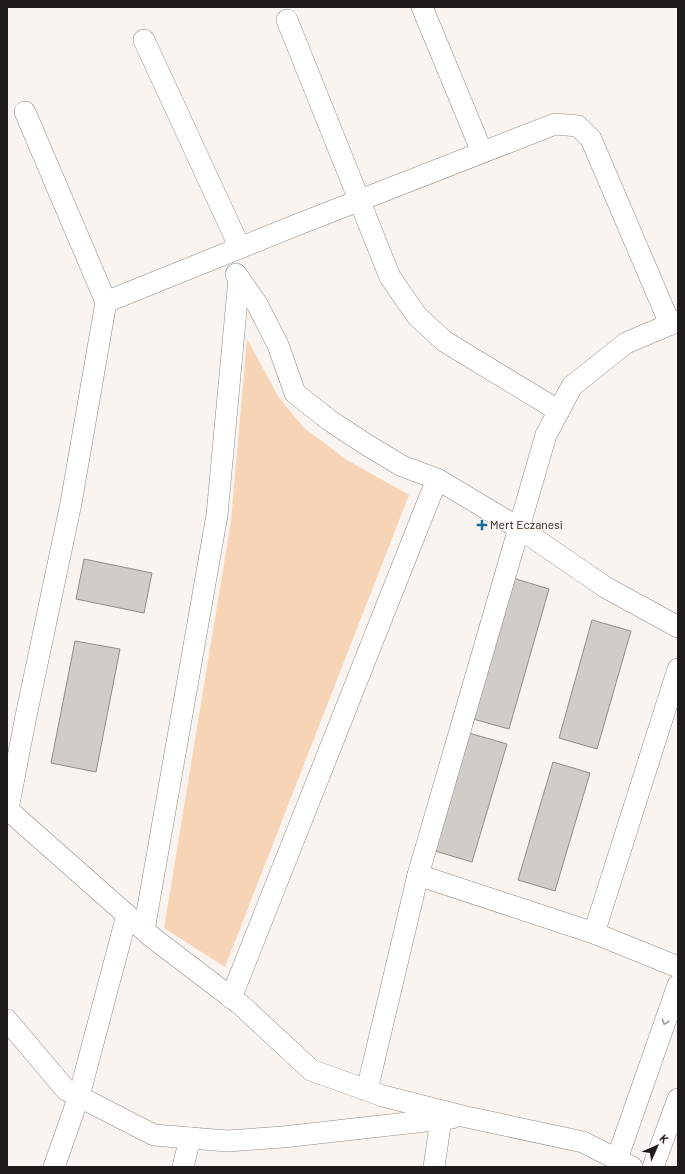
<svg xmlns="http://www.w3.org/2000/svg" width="685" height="1174" font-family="Barlow,sans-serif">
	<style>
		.green { fill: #f8d4b6 }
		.building { fill: #d0ccc8; stroke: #908c88 }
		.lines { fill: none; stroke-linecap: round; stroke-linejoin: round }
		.street-casing { stroke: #8e8a86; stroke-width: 22 }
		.street { stroke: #fff; stroke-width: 21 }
		.oneway { stroke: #999998 }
		.poi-dot { fill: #1a6b9c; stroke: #f9f4f0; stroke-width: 1.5 }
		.labels { text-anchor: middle; stroke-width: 3; stroke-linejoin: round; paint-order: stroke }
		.poi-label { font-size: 12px; fill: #1d1c1b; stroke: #f9f4f0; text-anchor: start }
	</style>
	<rect width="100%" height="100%" fill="#f9f4f0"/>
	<!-- green -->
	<path class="green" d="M247,339L278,396L304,428L347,460L409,495L225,967L164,928L231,521Z"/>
	<!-- building -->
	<g class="building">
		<path d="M84,559L152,573L144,613L76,599Z"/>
		<path d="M513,578L549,589L509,729L473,719Z"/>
		<path d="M592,620L631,631L597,749L559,738Z"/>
		<path d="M75,641L120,649L96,772L51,763Z"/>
		<path d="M469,733L507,744L472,862L435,851Z"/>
		<path d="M553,762L590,773L555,891L518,880Z"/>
	</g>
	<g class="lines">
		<defs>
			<g id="street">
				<path d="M422,7L482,152"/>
				<path d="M287,20L390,277L417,316L444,341L559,411"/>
				<path d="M144,40L240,248"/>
				<path d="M236,274L257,304L278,345L295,393L329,420L367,445L402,466L437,479L519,528L605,587L678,627"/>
				<path d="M106,302L299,224L555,124L578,126L591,139L670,324"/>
				<path d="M7,809L153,938L241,1005L311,1070L383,1096L462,1116L583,1142L632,1167"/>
				<path d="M8,809L25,721L71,503L106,302L25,112"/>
				<path d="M418,875L594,933L678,967"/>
				<path d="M144,930L217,515L239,278"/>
				<path d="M594,933L678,669"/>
				<path d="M231,998L437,479"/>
				<path d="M7,1020L66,1090L154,1135L227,1141L283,1137L452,1118"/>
				<path d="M367,1090L418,875L546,435L572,386L626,343L678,321"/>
				<path d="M617,1159L678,985"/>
				<path d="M54,1167L79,1096L127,915"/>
				<path d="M183,1167L190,1138"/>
				<path d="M434,1167L441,1119"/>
				<path d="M653,1167L678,1099"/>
			</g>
		</defs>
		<!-- street casing -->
		<use href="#street" class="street-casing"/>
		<!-- street -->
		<use href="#street" class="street"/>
	</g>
	<!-- one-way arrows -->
	<defs><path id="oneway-chevron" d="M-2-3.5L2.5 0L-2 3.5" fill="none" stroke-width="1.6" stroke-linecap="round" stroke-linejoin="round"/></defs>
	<use class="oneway" href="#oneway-chevron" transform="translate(665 1022) rotate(109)"/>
	<!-- markers -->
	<path class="poi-dot" d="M480 519h4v4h4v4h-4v4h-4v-4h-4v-4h4z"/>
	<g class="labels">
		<!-- poi labels -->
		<g class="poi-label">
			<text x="490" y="529">Mert Eczanesi</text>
		</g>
	</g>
	<!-- border -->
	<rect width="685" height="1174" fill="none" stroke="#1d1c1b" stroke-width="16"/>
	<!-- north arrow -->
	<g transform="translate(657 1146) rotate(45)" stroke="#f9f4f0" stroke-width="3" paint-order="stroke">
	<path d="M0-3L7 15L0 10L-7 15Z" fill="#1d1c1b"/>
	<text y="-6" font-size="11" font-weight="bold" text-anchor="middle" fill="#1d1c1b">K</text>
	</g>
</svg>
